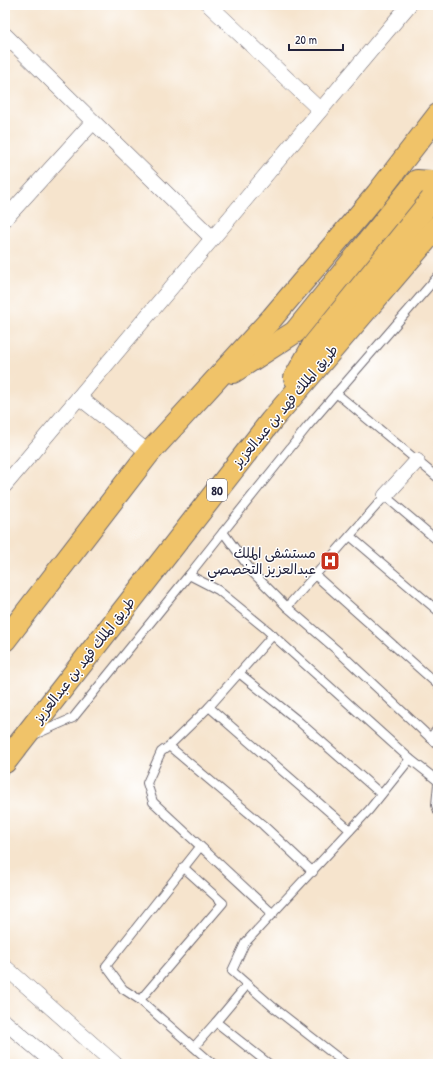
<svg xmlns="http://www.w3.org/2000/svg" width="443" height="1069" font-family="'Patrick Hand','Playpen Sans Arabic',sans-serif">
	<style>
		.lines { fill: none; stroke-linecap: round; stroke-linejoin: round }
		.lane-casing { stroke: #6c666e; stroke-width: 10 }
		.street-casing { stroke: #6c666e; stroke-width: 16 }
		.highway-casing { stroke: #6c666e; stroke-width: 24 }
		.lane { stroke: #fff; stroke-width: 8 }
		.street { stroke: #fff; stroke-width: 15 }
		.highway { stroke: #f0c369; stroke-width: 22 }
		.labels { text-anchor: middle; stroke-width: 3; stroke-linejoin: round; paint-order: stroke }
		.shield { fill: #fff; stroke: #646476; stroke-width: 1 }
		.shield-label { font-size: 13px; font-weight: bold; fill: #22223b }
		.street-label { font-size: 14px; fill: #22223b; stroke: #fff }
		.poi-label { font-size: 14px; fill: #22223b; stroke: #fff; text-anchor: end }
	</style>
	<rect width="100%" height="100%" fill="#fff"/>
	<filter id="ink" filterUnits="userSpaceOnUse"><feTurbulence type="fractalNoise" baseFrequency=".025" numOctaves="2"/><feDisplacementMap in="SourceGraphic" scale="8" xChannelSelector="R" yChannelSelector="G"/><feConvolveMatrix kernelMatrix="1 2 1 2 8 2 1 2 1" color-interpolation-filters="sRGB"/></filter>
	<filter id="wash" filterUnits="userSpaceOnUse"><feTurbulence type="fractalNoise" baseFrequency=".012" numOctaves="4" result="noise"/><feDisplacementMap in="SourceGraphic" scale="16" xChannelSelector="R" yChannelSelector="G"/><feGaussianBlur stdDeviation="0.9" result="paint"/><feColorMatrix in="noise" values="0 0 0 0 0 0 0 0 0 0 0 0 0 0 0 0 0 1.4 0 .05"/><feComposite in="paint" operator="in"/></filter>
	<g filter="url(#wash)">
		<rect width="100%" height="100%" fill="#f6e4cd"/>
	</g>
	<g filter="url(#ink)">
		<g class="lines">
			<defs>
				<g id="lane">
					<path d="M438,276L307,427L223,532L253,573L287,607L339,652L438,745"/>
					<path d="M336,393L438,478"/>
					<path d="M350,536L438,611"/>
					<path d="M189,575L223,532"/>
					<path d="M315,575L438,685"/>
					<path d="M287,607L385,496L438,541"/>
					<path d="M239,673L296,719L381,794"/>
					<path d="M209,707L273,635"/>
					<path d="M34,735L73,718L189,575L218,590L267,630L410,759L438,781"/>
					<path d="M430,738L438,728"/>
					<path d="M169,746L209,707L350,830"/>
					<path d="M438,784L436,805L438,811"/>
					<path d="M183,867L223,903L140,1000L123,989L106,966L200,847"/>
					<path d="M273,914L153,802L147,783L161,752L169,746L263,825L313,872"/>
					<path d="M247,985L216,1022L269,1064"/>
					<path d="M140,1000L213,1064"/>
					<path d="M194,1047L216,1022"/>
					<path d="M346,1064L273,1007L232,971L245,943L369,810L410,759"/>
				</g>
				<g id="street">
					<path d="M209,5L320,110"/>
					<path d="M5,35L212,238"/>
					<path d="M5,219L93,122"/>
					<path d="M79,397L149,453"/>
					<path d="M5,485L409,5"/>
					<path d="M385,496L417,461"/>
					<path d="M5,967L115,1064"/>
					<path d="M5,1022L55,1064"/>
				</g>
				<g id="highway">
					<path d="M233,372L295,332L417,181L431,182L436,194L313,346L295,378"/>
					<path d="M5,640L149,453L272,318L377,194L438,115"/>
					<path d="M5,762L271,421L438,226"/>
				</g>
			</defs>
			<!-- lane casing -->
			<use href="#lane" class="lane-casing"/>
			<!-- street casing -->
			<use href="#street" class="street-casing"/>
			<!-- highway casing -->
			<use href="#highway" class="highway-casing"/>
			<!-- lane -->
			<use href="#lane" class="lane"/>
			<!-- street -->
			<use href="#street" class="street"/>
			<!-- highway -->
			<use href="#highway" class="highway"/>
		</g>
	</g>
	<!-- icons -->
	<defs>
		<symbol id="hospital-square" viewBox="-11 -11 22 22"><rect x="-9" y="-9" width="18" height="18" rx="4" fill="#c8321e" stroke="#fff"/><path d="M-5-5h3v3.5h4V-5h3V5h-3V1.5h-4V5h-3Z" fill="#fff"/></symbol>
	</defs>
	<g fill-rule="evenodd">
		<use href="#hospital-square" x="319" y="550" width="22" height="22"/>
	</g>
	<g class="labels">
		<!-- shield labels -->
		<rect class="shield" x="207" y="479" width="20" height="22" rx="3"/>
		<g class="shield-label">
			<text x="217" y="495">80</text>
		</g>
		<!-- street labels -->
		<g class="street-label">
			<text transform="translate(285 406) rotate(-50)" y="5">طريق الملك فهد بن عبدالعزيز</text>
			<text transform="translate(84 660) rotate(-52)" y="5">طريق الملك فهد بن عبدالعزيز</text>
		</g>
		<!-- poi labels -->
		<g class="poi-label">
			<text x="316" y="558">مستشفى الملك<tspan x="316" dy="16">عبدالعزيز التخصصي</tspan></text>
		</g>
	</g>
	<!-- margin -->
	<rect width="443" height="1069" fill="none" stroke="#fff" stroke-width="20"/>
	<!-- scale -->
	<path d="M289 44v6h54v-6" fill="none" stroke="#22223b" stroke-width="2"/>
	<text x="295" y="44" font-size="12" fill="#22223b" stroke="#ffffff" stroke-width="3" paint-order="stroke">20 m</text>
</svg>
